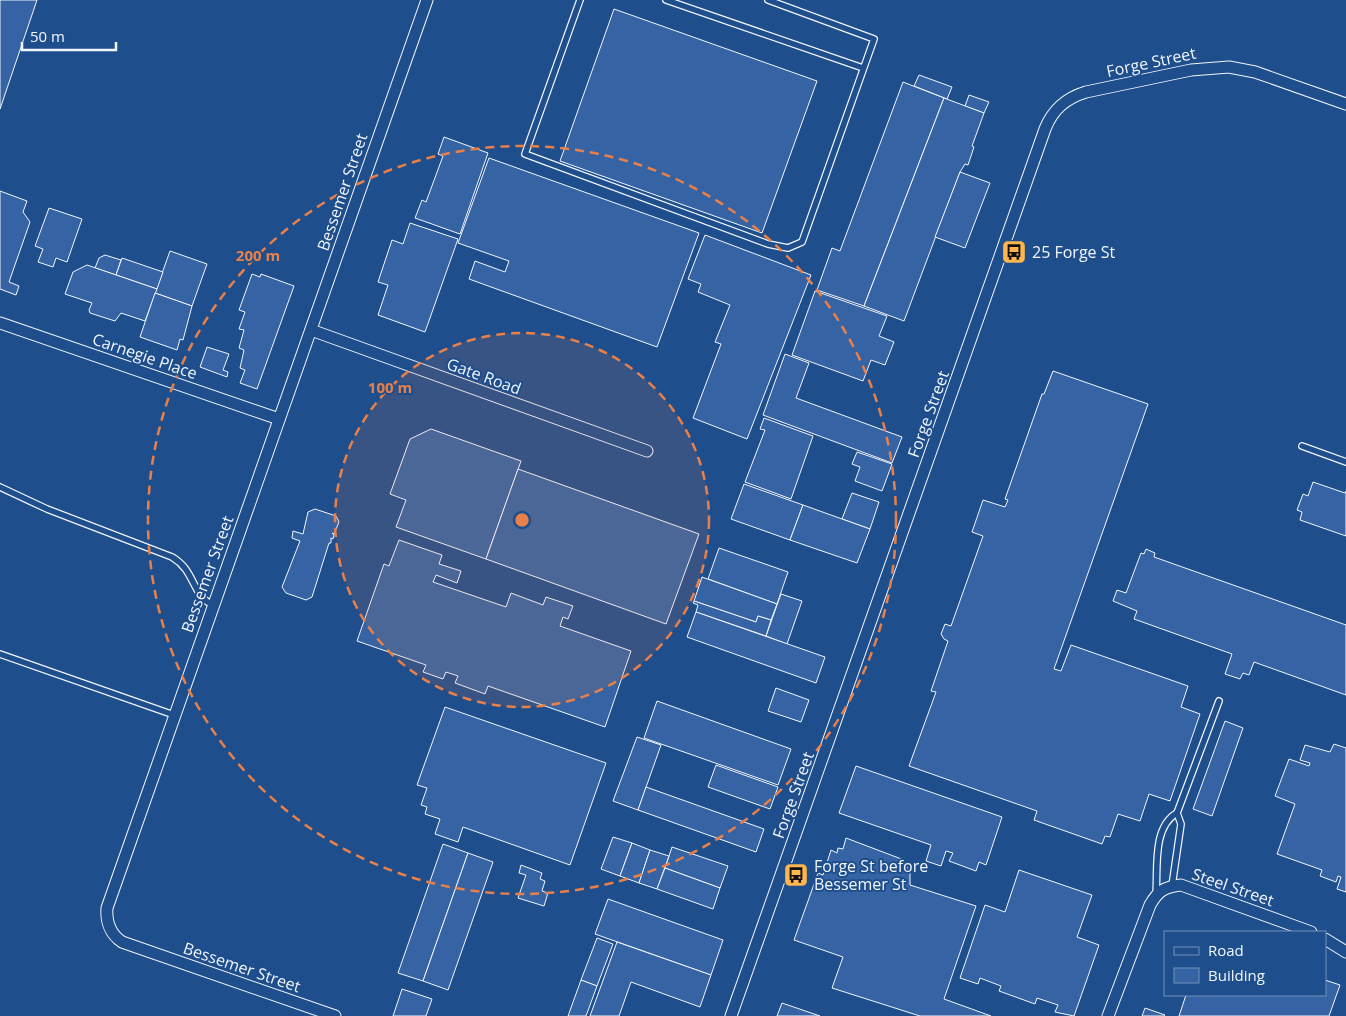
<svg xmlns="http://www.w3.org/2000/svg" width="1346" height="1016" font-family="'Open Sans',sans-serif">
	<style>
		.building { fill: #3563a3; stroke: #f2f6ff }
		.lines { fill: none; stroke-linecap: round; stroke-linejoin: round }
		.service-casing { stroke: #f2f6ff; stroke-width: 8 }
		.minor-casing { stroke: #f2f6ff; stroke-width: 13 }
		.service { stroke: #1f4e8c; stroke-width: 5.5 }
		.minor { stroke: #1f4e8c; stroke-width: 11 }
		.ring { fill: none; stroke: #ea8049; stroke-width: 2.5; stroke-dasharray: 9 6 }
		.labels { text-anchor: middle; stroke-width: 4; stroke-linejoin: round; paint-order: stroke }
		.street-label { font-size: 16px; fill: #f2f6ff; stroke: #1f4e8c }
		.poi-label { font-size: 16px; fill: #f2f6ff; stroke: #1f4e8c; text-anchor: start }
		.centre { fill: #ea8049; stroke: #1f4e8c; stroke-width: 2.5 }
		.ring-label { font-size: 15px; text-anchor: middle; font-weight: bold; fill: #ea8049; stroke: #1f4e8c; stroke-width: 4; stroke-linejoin: round; paint-order: stroke }
	</style>
	<rect width="100%" height="100%" fill="#1f4e8c"/>
	<!-- building -->
	<g class="building">
		<path d="M0,0H37L0,109Z"/>
		<path d="M614,9L817,81L762,233L560,161Z"/>
		<path d="M919,75L952,87L947,99L914,86Z"/>
		<path d="M903,82L944,98L864,306L817,290L832,248L840,251Z"/>
		<path d="M969,95L989,102L984,113L965,106Z"/>
		<path d="M944,98L984,113L972,146L974,147L968,165L965,164L960,172L904,321L864,306Z"/>
		<path d="M444,137L488,153L460,234L415,218L422,200L426,202L443,156L438,154Z"/>
		<path d="M489,158L699,233L657,347L469,279L475,261L505,272L509,261L458,243Z"/>
		<path d="M960,172L990,183L965,248L935,237Z"/>
		<path d="M0,191L27,201L23,212L30,222L9,282L19,286L16,295L0,289Z"/>
		<path d="M49,208L82,219L67,262L56,258L53,267L38,262L43,249L35,246Z"/>
		<path d="M410,223L458,239L425,332L378,315L388,285L378,282L392,240L403,244Z"/>
		<path d="M705,235L811,275L747,439L693,418L721,344L715,342L730,305L698,292L701,284L688,279Z"/>
		<path d="M170,251L207,264L192,306L155,293Z"/>
		<path d="M105,255L121,260L116,275L95,268L99,258Z"/>
		<path d="M122,258L163,272L157,289L116,275Z"/>
		<path d="M87,265L157,289L145,321L121,313L115,321L90,313L89,310L92,303L65,294L73,272Z"/>
		<path d="M252,274L260,277L261,274L294,286L257,389L240,383L245,370L240,368L244,350L239,348L244,330L239,329L245,312L239,310Z"/>
		<path d="M815,291L887,316L879,336L894,342L885,365L871,360L863,381L792,355Z"/>
		<path d="M155,293L192,306L183,340L180,339L177,350L140,337Z"/>
		<path d="M207,347L229,354L223,370L228,372L227,377L200,367Z"/>
		<path d="M785,354L809,363L796,398L902,437L892,463L763,415Z"/>
		<path d="M1053,371L1148,404L1054,669L1061,671L1071,645L1188,686L1181,707L1200,714L1170,801L1149,794L1140,821L1118,814L1110,837L1105,836L1102,844L1034,820L1037,811L909,766L936,692L931,691L948,641L944,639L941,634L945,624L951,626L983,536L972,532L983,500L1005,507L1008,500L1005,499L1042,394H1044Z"/>
		<path d="M764,418L813,436L791,499L745,482L765,430L760,429Z"/>
		<path d="M431,429L521,461L486,559L396,527L406,500L390,494L410,439Z"/>
		<path d="M857,452L892,464L882,491L855,481L860,467L852,464Z"/>
		<path d="M518,469L699,534L666,624L486,559Z"/>
		<path d="M1313,482L1345,493L1346,491V536L1300,520L1302,512L1297,510L1303,494L1308,496Z"/>
		<path d="M744,484L803,505L790,540L731,519Z"/>
		<path d="M852,493L879,502L870,529L842,519Z"/>
		<path d="M803,505L870,529L857,563L790,540Z"/>
		<path d="M315,509L336,516L339,522L334,534L332,533L334,535L333,539L331,538V543H329L312,597L306,600L286,593L282,587L300,541L292,538L293,531L303,534L308,512Z"/>
		<path d="M399,540L442,555L439,564L461,571L457,583L436,575L433,582L506,607L511,593L543,605L546,597L573,606L568,619L563,617L560,626L631,651L605,727L488,686L485,694L455,683L458,676L446,672L443,679L423,672L426,665L357,641L384,564L389,566Z"/>
		<path d="M719,548L788,572L777,604L708,579Z"/>
		<path d="M1146,549L1155,553L1154,557L1346,625V695L1254,662L1249,675L1243,673L1240,679L1225,674L1232,654L1134,619L1137,611L1113,601L1117,590L1126,593L1141,553L1144,554Z"/>
		<path d="M702,577L777,604L771,620L758,616L756,622L694,601Z"/>
		<path d="M781,594L802,601L787,644L766,636Z"/>
		<path d="M694,601L756,622L758,616L771,620L766,636L696,612L698,605L693,603Z"/>
		<path d="M696,612L825,657L816,683L687,637Z"/>
		<path d="M776,688L809,700L801,722L768,711Z"/>
		<path d="M657,701L791,749L778,785L644,738Z"/>
		<path d="M445,707L606,763L570,865L463,827L458,842L435,834L440,819L425,814L427,807L421,805L427,788L417,785Z"/>
		<path d="M1225,721L1243,728L1212,816L1193,809Z"/>
		<path d="M637,737L661,745L638,810L613,801Z"/>
		<path d="M1334,744L1346,748V892L1337,889L1341,877L1338,876L1336,882L1320,876L1322,870L1277,854L1295,804L1275,796L1289,759L1309,766L1310,763L1300,760L1305,745L1330,752Z"/>
		<path d="M716,765L778,787L770,809L708,787Z"/>
		<path d="M856,766L1002,817L986,865L979,862L976,871L949,861L953,853L946,851L941,866L926,861L931,845L839,813Z"/>
		<path d="M646,787L764,829L756,852L638,810Z"/>
		<path d="M613,837L632,843L620,876L601,869Z"/>
		<path d="M846,838L904,860L910,873V885L976,906L944,999L991,1016H920L832,988L843,957L794,940L818,873L823,875L831,850L837,853L838,848L843,849Z"/>
		<path d="M632,843L650,850L639,883L620,876Z"/>
		<path d="M443,844L468,853L423,981L398,973Z"/>
		<path d="M672,847L728,866L720,888L665,868Z"/>
		<path d="M650,850L669,856L657,889L639,883Z"/>
		<path d="M468,853L493,862L448,990L423,981Z"/>
		<path d="M521,865L542,873L540,879L545,881L542,891L548,893L544,906L518,898L526,875L519,873Z"/>
		<path d="M665,868L720,888L713,909L657,889Z"/>
		<path d="M1019,870L1092,895L1077,937L1099,945L1074,1016L1055,1012L1058,1005L1037,998L1035,1004L999,991L1001,986L980,978L978,984L960,978L985,905L1005,912Z"/>
		<path d="M608,899L723,940L711,975L595,934Z"/>
		<path d="M597,938L613,944L597,986L581,980Z"/>
		<path d="M617,942L711,975L700,1007L631,982L619,1016H590Z"/>
		<path d="M581,980L597,986L586,1016H568Z"/>
		<path d="M1325,980L1340,985L1329,1016H1179L1186,995H1325Z"/>
		<path d="M402,989L432,999L426,1016H393Z"/>
		<path d="M782,1003L820,1016H777Z"/>
		<path d="M1145,1008L1165,1015L1164,1016H1142Z"/>
	</g>
	<g class="lines">
		<defs>
			<g id="service">
				<path d="M580,0L525,154L768,244L788,248L802,242L874,39L768,0"/>
				<path d="M666,0L863,68"/>
				<path d="M1302,446L1346,462"/>
				<path d="M0,487L47,509L172,557C196,571 191,595 213,605"/>
				<path d="M0,654L174,715"/>
				<path d="M1172,886L1181,824L1177,813L1219,701"/>
				<path d="M1156,895C1158,869 1152,827 1177,813"/>
			</g>
			<g id="minor">
				<path d="M0,323L279,419"/>
				<path d="M311,330L647,451"/>
				<path d="M1325,939L1346,952"/>
				<path d="M335,1016L122,942C110,934 106,921 107,908L427,0"/>
				<path d="M731,1016L1045,129C1053,109 1066,98 1086,92L1191,70L1229,67L1255,72L1346,104"/>
				<path d="M1108,1016L1150,905C1158,891 1164,887 1181,885L1311,932"/>
			</g>
		</defs>
		<!-- service casing -->
		<use href="#service" class="service-casing"/>
		<!-- minor casing -->
		<use href="#minor" class="minor-casing"/>
		<!-- service -->
		<use href="#service" class="service"/>
		<!-- minor -->
		<use href="#minor" class="minor"/>
	</g>
	<!-- distance rings -->
	<circle cx="522" cy="520" r="187" fill="#ea8049" fill-opacity=".12"/>
	<g class="ring">
		<circle cx="522" cy="520" r="187"/>
		<circle cx="522" cy="520" r="374"/>
	</g>
	<!-- icons -->
	<defs>
		<symbol id="bus-square" viewBox="-11 -11 22 22"><rect x="-9" y="-9" width="18" height="18" rx="4" fill="#ffb74d" stroke="#1f4e8c"/><path d="M-5-6H5V4H4V6H2V4H-2V6H-4V4H-5ZM-3.5-4V0h7V-4ZM-3.5 1.2v1.5H-2V1.2ZM2 1.2v1.5H3.5V1.2Z" fill="#111"/></symbol>
	</defs>
	<g fill-rule="evenodd">
		<use href="#bus-square" x="1000" y="238" width="28" height="28"/>
		<use href="#bus-square" x="782" y="861" width="28" height="28"/>
	</g>
	<g class="labels">
		<!-- street labels -->
		<g class="street-label">
			<text transform="translate(1151 62) rotate(-12)" y="6">Forge Street</text>
			<text transform="translate(342 192) rotate(-71)" y="6">Bessemer Street</text>
			<text transform="translate(145 356) rotate(19)" y="6">Carnegie Place</text>
			<text transform="translate(484 376) rotate(20)" y="6">Gate Road</text>
			<text transform="translate(928 414) rotate(-70)" y="6">Forge Street</text>
			<text transform="translate(207 574) rotate(-70)" y="6">Bessemer Street</text>
			<text transform="translate(793 795) rotate(-70)" y="6">Forge Street</text>
			<text transform="translate(1233 887) rotate(19)" y="6">Steel Street</text>
			<text transform="translate(242 967) rotate(19)" y="6">Bessemer Street</text>
		</g>
		<!-- poi labels -->
		<g class="poi-label">
			<text x="1032" y="258">25 Forge St</text>
			<text x="814" y="872">Forge St before<tspan x="814" dy="18">Bessemer St</tspan></text>
		</g>
	</g>
	<circle cx="522" cy="520" r="8" class="centre"/>
	<g class="ring-label">
		<text x="258" y="261">200 m</text>
		<text x="390" y="393">100 m</text>
	</g>
	<!-- legend -->
	<rect x="1164" y="931" width="162" height="65" fill="#1f4e8c" stroke="#7391ba"/>
	<rect x="1174" y="947" width="25" height="8" fill="#1f4e8c" stroke="#7391ba"/>
	<text x="1208" y="956" font-size="15" fill="#f2f6ff">Road</text>
	<rect x="1174" y="968" width="25" height="15" fill="#3563a3" stroke="#7391ba"/>
	<text x="1208" y="981" font-size="15" fill="#f2f6ff">Building</text>
	<!-- scale -->
	<path d="M22 42v8h94v-8" fill="none" stroke="#f2f6ff" stroke-width="2.5"/>
	<text x="30" y="42" font-size="15" fill="#f2f6ff" stroke="#1f4e8c" stroke-width="4" paint-order="stroke">50 m</text>
</svg>
